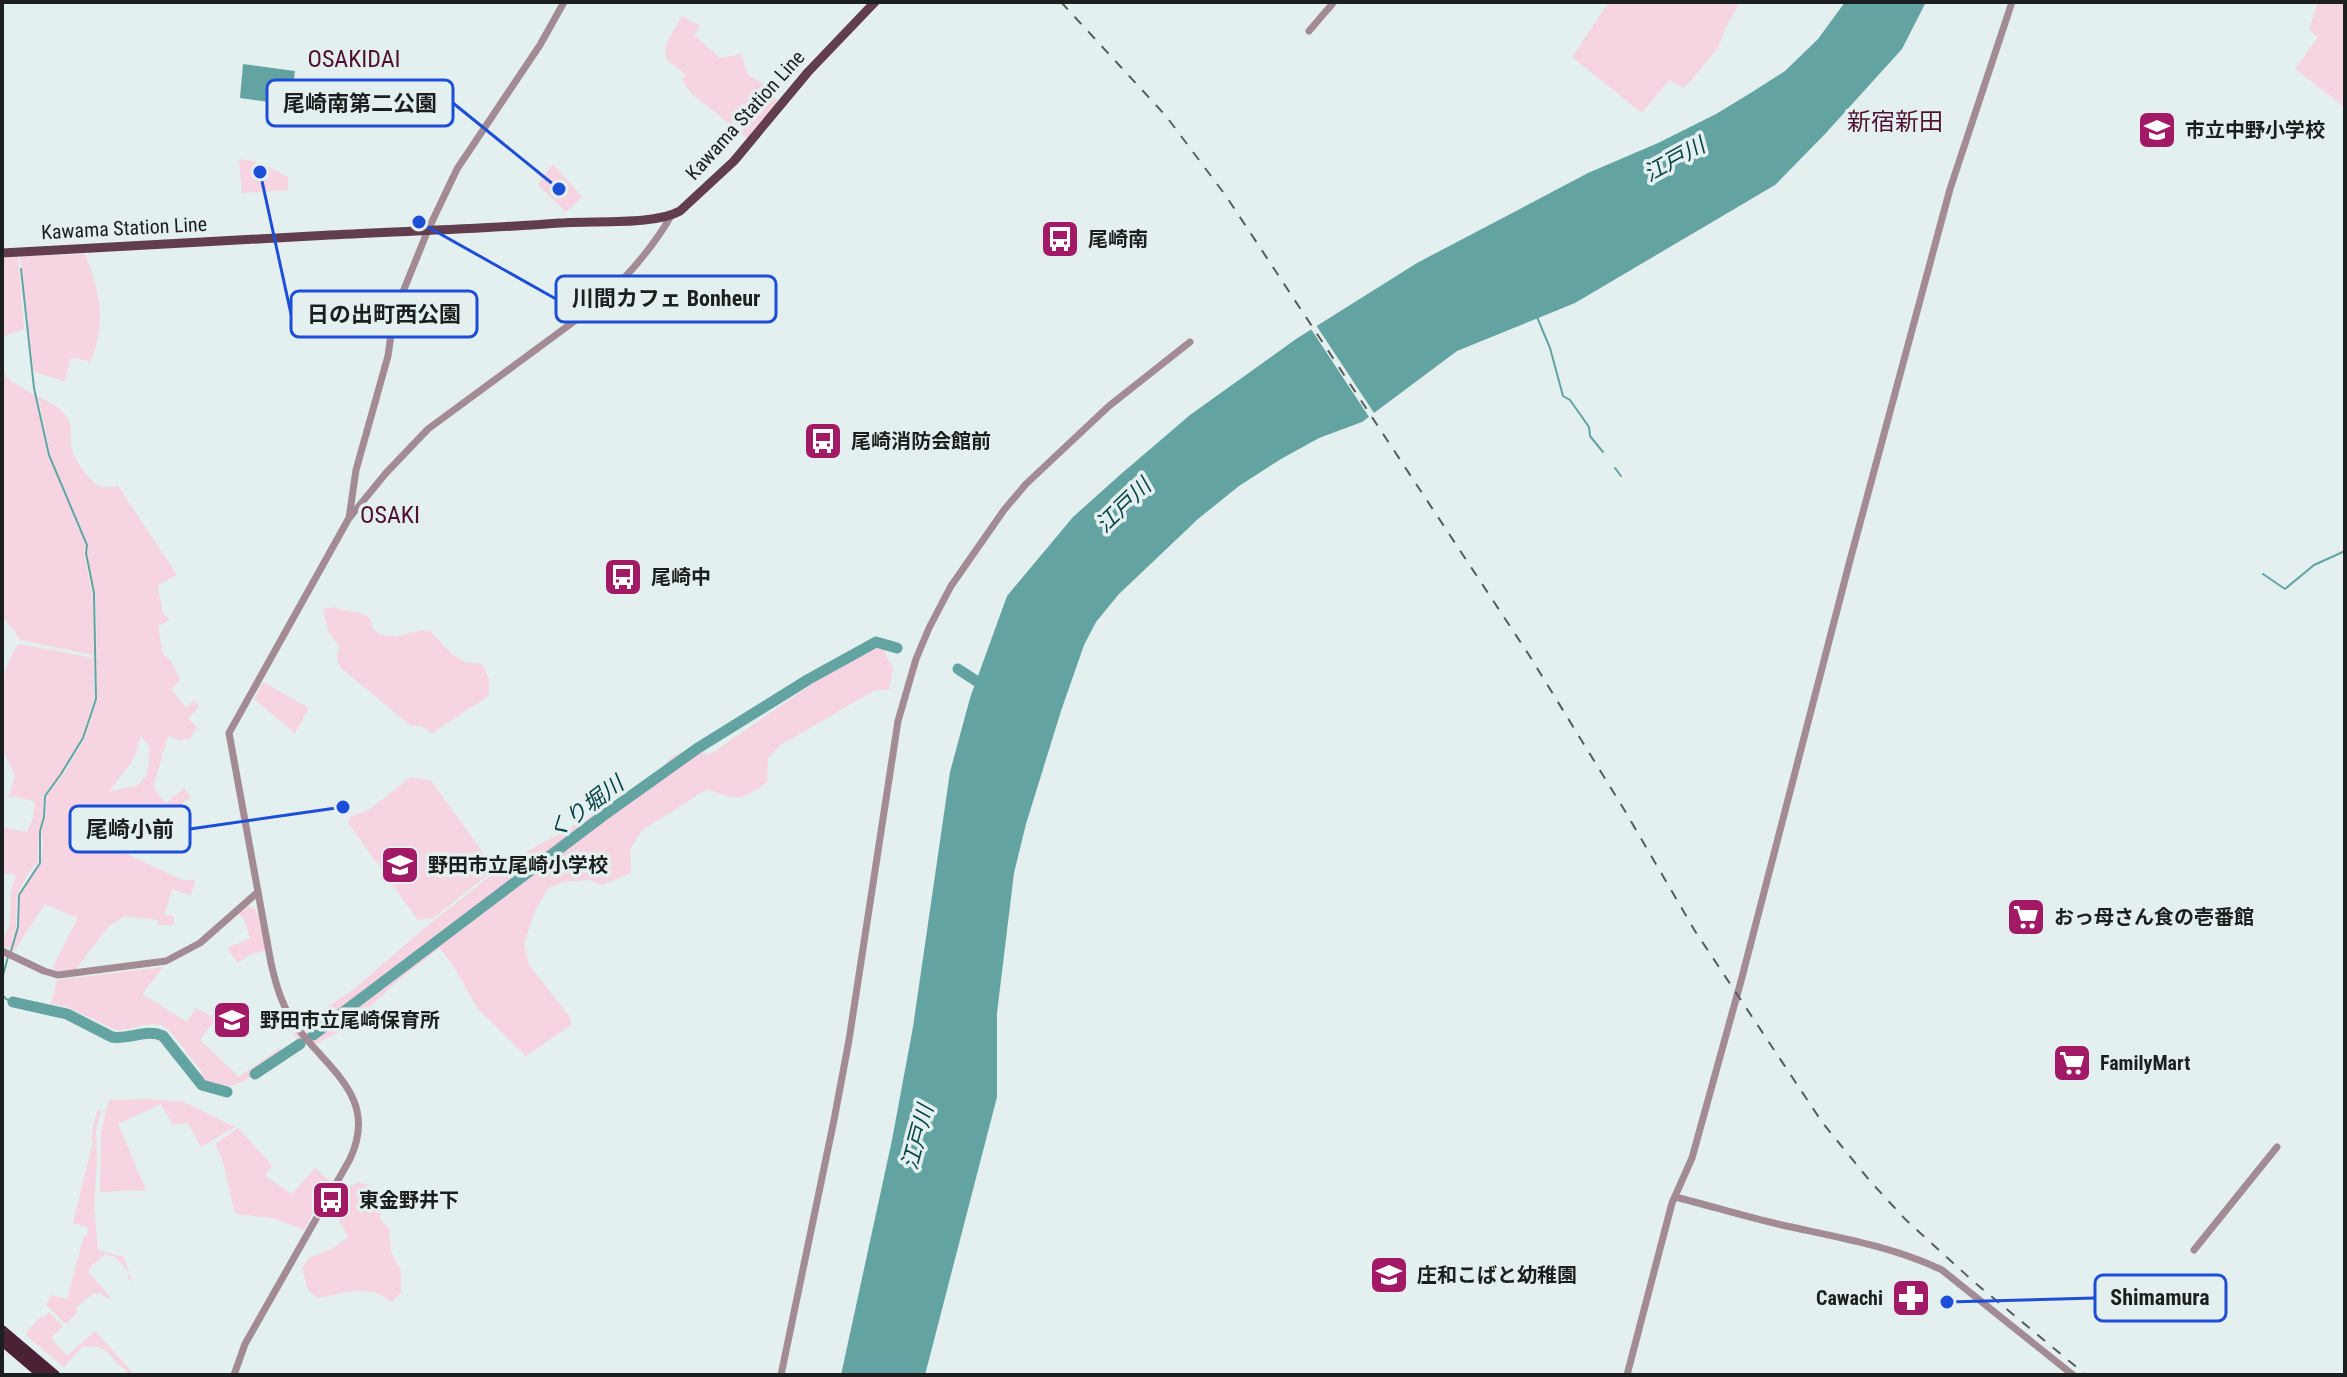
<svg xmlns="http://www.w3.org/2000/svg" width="2347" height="1377" font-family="'Roboto Condensed','Noto Sans JP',sans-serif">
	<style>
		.green { fill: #f6d4e1; fill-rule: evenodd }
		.water { fill: #63a4a3 }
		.pier { fill: #e4efef }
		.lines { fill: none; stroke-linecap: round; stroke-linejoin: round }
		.stream { stroke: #63a4a3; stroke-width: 2 }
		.river { stroke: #63a4a3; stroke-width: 11 }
		.minor { stroke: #a28b94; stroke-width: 7 }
		.major { stroke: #623d4d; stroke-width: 9 }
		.highway { stroke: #4b2235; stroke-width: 10 }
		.rail { stroke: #565c5c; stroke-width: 2; stroke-dasharray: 10 10; stroke-linecap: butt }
		.labels { text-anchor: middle; stroke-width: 7; stroke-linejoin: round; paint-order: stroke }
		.street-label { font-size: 20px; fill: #1b1f1f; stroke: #e4efef }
		.poi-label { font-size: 20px; font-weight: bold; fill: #1b1f1f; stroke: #e4efef; text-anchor: start }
		.water-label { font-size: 22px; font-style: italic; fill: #054444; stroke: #e4efef }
		.quarter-label { font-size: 24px; fill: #4f0f31; stroke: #e4efef }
		.leader { fill: none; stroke: #1d4ed8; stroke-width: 3 }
		.callout-dot { fill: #1d4ed8; stroke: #e4efef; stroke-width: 3 }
		.callout { fill: #e4efef; stroke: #1d4ed8; stroke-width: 3 }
		.callout-label { font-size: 22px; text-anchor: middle; font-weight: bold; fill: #1b1f1f }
	</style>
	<rect width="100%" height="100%" fill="#e4efef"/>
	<!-- green -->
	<g class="green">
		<path d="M1609,2H1740L1726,27L1718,48L1684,88L1669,80L1642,113L1572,57Z"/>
		<path d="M2318,2H2339L2345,5V103L2342,105L2295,69L2318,37L2309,29Z"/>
		<path d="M682,16L700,26L694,35L720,58L741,54L748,75L762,83L778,101L747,138L692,94L682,80L686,75L666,59V44Z"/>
		<path d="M239,159C257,160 272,168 288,177V190L242,193Z"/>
		<path d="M553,164L582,197L566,212L538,185Z"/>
		<path d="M85,254C100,292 107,324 90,362L71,357L65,381L34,372L20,256Z"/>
		<path d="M18,257L24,329L2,337V258Z"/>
		<path d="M2,371L10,381L35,395L48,457L57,473L78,528L86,541L84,552L93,599L94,699L82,738L61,773L43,796V816L39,831L38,862L28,874L17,894L16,927L10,949L2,946C3,937 9,930 10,921C11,902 9,894 16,875L2,873V827L27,832L33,818L35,802L14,796L9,798L15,775L2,749V681L8,663L16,647L20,644L92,658L93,655L20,640L14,630L2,617Z"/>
		<path d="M38,396C48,402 63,408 68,419C73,428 69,441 72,451C76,461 89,482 99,486C105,488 112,487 118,486L177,575L158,585C157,595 163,601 162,612L170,620L158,626L163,654L172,662L180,680L171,689L186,708L194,700L199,707L188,718L200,730L195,729L191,738L180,740L168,736L155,781V790L166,803L184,788L191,797L153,825H147L122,809L108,845L182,880H195L191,895L172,889L164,915L174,916V925H158V920L125,916L109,926L75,970L57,971L53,967L78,918L45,904L14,951L12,950L19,927L20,895L32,874L41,863L43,842L41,832L46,817V797L64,773L84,740L97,700L96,597L87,554V541L51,457ZM140,735L149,746V760L146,776L138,785L109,792C123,771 138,761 140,735Z"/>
		<path d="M334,607C347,613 358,610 370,618L372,627L378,634L395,637L422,630L431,632L453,655L465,662L482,664L489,679V696L432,733L422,726H411L341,668L337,660L339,646L328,631L323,609Z"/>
		<path d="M872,643L882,648L893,668L889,690H875L779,746L768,758L767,782C741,801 738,801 707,789L641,831L630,850L631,873L602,885L589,880L563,882L548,888L535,911L524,944L529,965L570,1017L571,1025L526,1056L478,1009L454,967L440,948L401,978L349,1026L313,1046L300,1043L294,1034L308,1019L353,990L427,926L508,862L621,800L657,772L674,755L692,749L709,755Z"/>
		<path d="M263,682L309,708L295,733L254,699Z"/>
		<path d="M411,777L431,781L495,869L433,918L418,920L348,823L350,817L370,809Z"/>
		<path d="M247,906L256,910L257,914L260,915L267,950L249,955L238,963L227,948L250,938L244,919L239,914Z"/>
		<path d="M163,967L142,994L187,1022L196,1008L216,1019L200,1040L239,1077L280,1048L283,1053C258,1072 227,1103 197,1077L202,1072L170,1031L162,1025L150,1024L118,1031L67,1007L51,1004L57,980Z"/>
		<path d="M150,1099L184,1102L235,1127L201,1147L188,1123L173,1125L161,1104L118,1124L146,1190L100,1192L101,1131L109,1100Z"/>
		<path d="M97,1110L101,1111L96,1131L97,1163L94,1204L98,1250L124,1257L132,1282L127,1277L129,1274C126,1267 118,1260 112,1255L110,1257L106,1254L88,1269L89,1273L110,1296L107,1299L100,1292L97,1295L95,1292L75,1308L78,1312L66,1324L46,1305L51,1295L67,1299L84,1236H87L88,1229L85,1226L73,1223L93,1142L91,1138Z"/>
		<path d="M238,1128L272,1165L265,1176L292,1194L315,1168L330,1181L304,1230L273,1218L236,1214C227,1188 228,1168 215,1144Z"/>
		<path d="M359,1182L375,1188L381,1205L380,1219L389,1228L391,1252L401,1271V1293L391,1302C370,1282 342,1294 317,1298L308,1290L302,1269L309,1258L334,1248L348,1237C345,1230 341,1225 338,1219C329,1202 344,1187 359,1182Z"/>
		<path d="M49,1312L63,1326L51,1338L67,1356L95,1331L132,1372L126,1375L127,1371C105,1356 112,1344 82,1347L64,1367L27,1336V1331L41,1317L43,1318Z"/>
	</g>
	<!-- water -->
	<g class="water">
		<path d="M1845,2H1926L1902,49L1825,134L1775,185L1575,303L1457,351L1362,422L1319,438L1281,459L1239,486L1198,519L1119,594L1096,622L1084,645L1061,711L1026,824L1014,873L997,1013V1097L925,1375H841L892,1140L913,1027L950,772L970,698L1007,596L1073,517L1121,474L1190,415L1296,339L1417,263L1588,173L1658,143L1716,114L1749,94L1785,71L1818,39Z"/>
		<path d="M243,64L295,71L291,105L240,98Z"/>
	</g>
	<!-- pier -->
	<path class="pier" d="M1314,322L1376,416L1371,420L1309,326Z"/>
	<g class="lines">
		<!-- stream -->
		<g class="stream">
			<path d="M1537,317L1550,348L1563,396L1570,400L1589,427L1590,436L1603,452"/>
			<path d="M1615,468L1621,476"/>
			<path d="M2263,574L2285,589L2314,565L2345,551"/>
			<path d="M11,951L18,927L19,895L40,863V831L44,817L45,796L61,774L83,738L96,699L94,593L86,553L87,545L49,455L34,388L21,269"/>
			<path d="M2,979L8,957"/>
			<path d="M2,994L6,999L13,1002"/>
		</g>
		<!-- river -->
		<g class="river">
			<path d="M958,669L987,688"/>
			<path d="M13,1002L67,1014L112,1037C129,1040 147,1028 163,1036L202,1085L227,1092"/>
			<path d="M313,1035L604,815L698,748L809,679L876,642L897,648"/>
			<path d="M255,1074L300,1044"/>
		</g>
		<!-- minor -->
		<g class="minor">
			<path d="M1309,31L1334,2"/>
			<path d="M350,517L386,473L428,429L599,303C626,278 653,247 671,216"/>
			<path d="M2,951L44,971L58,975L166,961L200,943L258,892"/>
			<path d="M1675,1197C1711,1206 1746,1217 1782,1225C1836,1237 1892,1246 1942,1270L2073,1375"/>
			<path d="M2194,1250L2277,1147"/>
			<path d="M234,1375L245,1344L350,1159C379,1097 328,1070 296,1026C282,1007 276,985 271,963L229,733L349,518L356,470L388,356L394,314L428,230L457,169L540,45L564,2"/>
			<path d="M781,1375L834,1120L849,1040L898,721L916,659L929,628L951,586L1004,510L1026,484L1109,406L1190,342"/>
			<path d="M1627,1375L1672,1203L1692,1158L1741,981L1849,564L1950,189L2012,2"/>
		</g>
		<!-- major -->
		<path class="major" d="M2,253C111,247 220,240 330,235C407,231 484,229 560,223C593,220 653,226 680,211L734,161L808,72L875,2"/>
		<!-- highway -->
		<g class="highway">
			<path d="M2,1330L55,1375"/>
			<path d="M2,1341L42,1375"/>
		</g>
		<!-- rail -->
		<path class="rail" d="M1061,2L1166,116L1226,196L1529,655L1625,811L1695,931L1822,1122L1870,1181L1905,1219L1974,1282L2086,1375"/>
	</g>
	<!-- icons -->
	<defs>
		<symbol id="school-square" viewBox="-11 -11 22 22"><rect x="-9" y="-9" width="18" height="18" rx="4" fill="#a21a66" stroke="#e4efef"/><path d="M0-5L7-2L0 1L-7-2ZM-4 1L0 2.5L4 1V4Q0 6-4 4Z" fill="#fff"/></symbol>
		<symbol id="bus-square" viewBox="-11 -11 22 22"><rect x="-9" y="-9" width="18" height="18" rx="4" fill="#a21a66" stroke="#e4efef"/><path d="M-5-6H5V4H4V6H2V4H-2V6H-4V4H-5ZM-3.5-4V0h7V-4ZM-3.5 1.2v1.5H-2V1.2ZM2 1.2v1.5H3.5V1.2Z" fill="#fff"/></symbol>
		<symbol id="supermarket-square" viewBox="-11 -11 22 22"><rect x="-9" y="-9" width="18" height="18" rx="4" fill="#a21a66" stroke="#e4efef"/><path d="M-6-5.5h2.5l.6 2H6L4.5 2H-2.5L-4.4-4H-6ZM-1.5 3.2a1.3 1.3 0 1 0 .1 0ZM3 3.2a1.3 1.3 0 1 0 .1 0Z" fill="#fff"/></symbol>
		<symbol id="pharmacy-square" viewBox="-11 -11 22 22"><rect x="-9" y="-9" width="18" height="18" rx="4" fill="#a21a66" stroke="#e4efef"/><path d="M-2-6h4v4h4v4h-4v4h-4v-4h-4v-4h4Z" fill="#fff"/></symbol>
	</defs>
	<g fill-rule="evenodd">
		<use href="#school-square" x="2135" y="108" width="44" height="44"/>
		<use href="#bus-square" x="1038" y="217" width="44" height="44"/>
		<use href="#bus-square" x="801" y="419" width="44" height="44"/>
		<use href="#bus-square" x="601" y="555" width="44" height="44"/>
		<use href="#school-square" x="378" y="843" width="44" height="44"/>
		<use href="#supermarket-square" x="2004" y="895" width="44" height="44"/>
		<use href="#school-square" x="210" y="998" width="44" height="44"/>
		<use href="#supermarket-square" x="2050" y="1041" width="44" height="44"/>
		<use href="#bus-square" x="309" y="1178" width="44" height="44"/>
		<use href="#school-square" x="1367" y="1253" width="44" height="44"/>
		<use href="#pharmacy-square" x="1889" y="1276" width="44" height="44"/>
	</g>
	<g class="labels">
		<!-- street labels -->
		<g class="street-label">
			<text transform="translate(745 115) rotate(-48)" y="7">Kawama Station Line</text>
			<text transform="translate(124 228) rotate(-3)" y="7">Kawama Station Line</text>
		</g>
		<!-- poi labels -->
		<g class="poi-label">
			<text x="2185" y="137">市立中野小学校</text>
			<text x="1088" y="246">尾崎南</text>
			<text x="851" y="448">尾崎消防会館前</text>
			<text x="651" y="584">尾崎中</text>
			<text x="428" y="872">野田市立尾崎小学校</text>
			<text x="2054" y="924">おっ母さん食の壱番館</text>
			<text x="260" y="1027">野田市立尾崎保育所</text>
			<text x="2100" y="1070">FamilyMart</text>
			<text x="359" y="1207">東金野井下</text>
			<text x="1417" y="1282">庄和こばと幼稚園</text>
			<text x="1883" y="1305" text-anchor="end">Cawachi</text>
		</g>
		<!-- water labels -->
		<g class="water-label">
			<text transform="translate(1674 159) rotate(-29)" y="8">江戸川</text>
			<text transform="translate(1123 505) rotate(-44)" y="8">江戸川</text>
			<text transform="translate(585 807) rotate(-37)" y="8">くり堀川</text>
			<text transform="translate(917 1137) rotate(-75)" y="8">江戸川</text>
		</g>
		<!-- quarter labels -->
		<g class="quarter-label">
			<text x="354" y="67">OSAKIDAI</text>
			<text x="1895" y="130">新宿新田</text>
			<text x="390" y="523">OSAKI</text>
		</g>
	</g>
	<!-- callouts -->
	<path class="leader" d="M559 189L453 103M419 222L556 299M260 172L291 314M343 807L190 829M1947 1302L2095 1298"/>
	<g class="callout-dot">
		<circle cx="559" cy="189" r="8"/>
		<circle cx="419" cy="222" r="8"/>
		<circle cx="260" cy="172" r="8"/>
		<circle cx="343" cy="807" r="8"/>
		<circle cx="1947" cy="1302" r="8"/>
	</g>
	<g class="callout">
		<rect x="267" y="80" width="186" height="46" rx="8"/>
		<rect x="556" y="276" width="220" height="46" rx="8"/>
		<rect x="291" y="291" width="186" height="46" rx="8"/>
		<rect x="70" y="806" width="120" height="46" rx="8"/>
		<rect x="2095" y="1275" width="131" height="46" rx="8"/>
	</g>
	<g class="callout-label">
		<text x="360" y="111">尾崎南第二公園</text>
		<text x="666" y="306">川間カフェ Bonheur</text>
		<text x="384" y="322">日の出町西公園</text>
		<text x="130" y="837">尾崎小前</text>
		<text x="2160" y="1305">Shimamura</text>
	</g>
	<!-- border -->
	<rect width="2347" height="1377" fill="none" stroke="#1b1f1f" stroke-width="8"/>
</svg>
